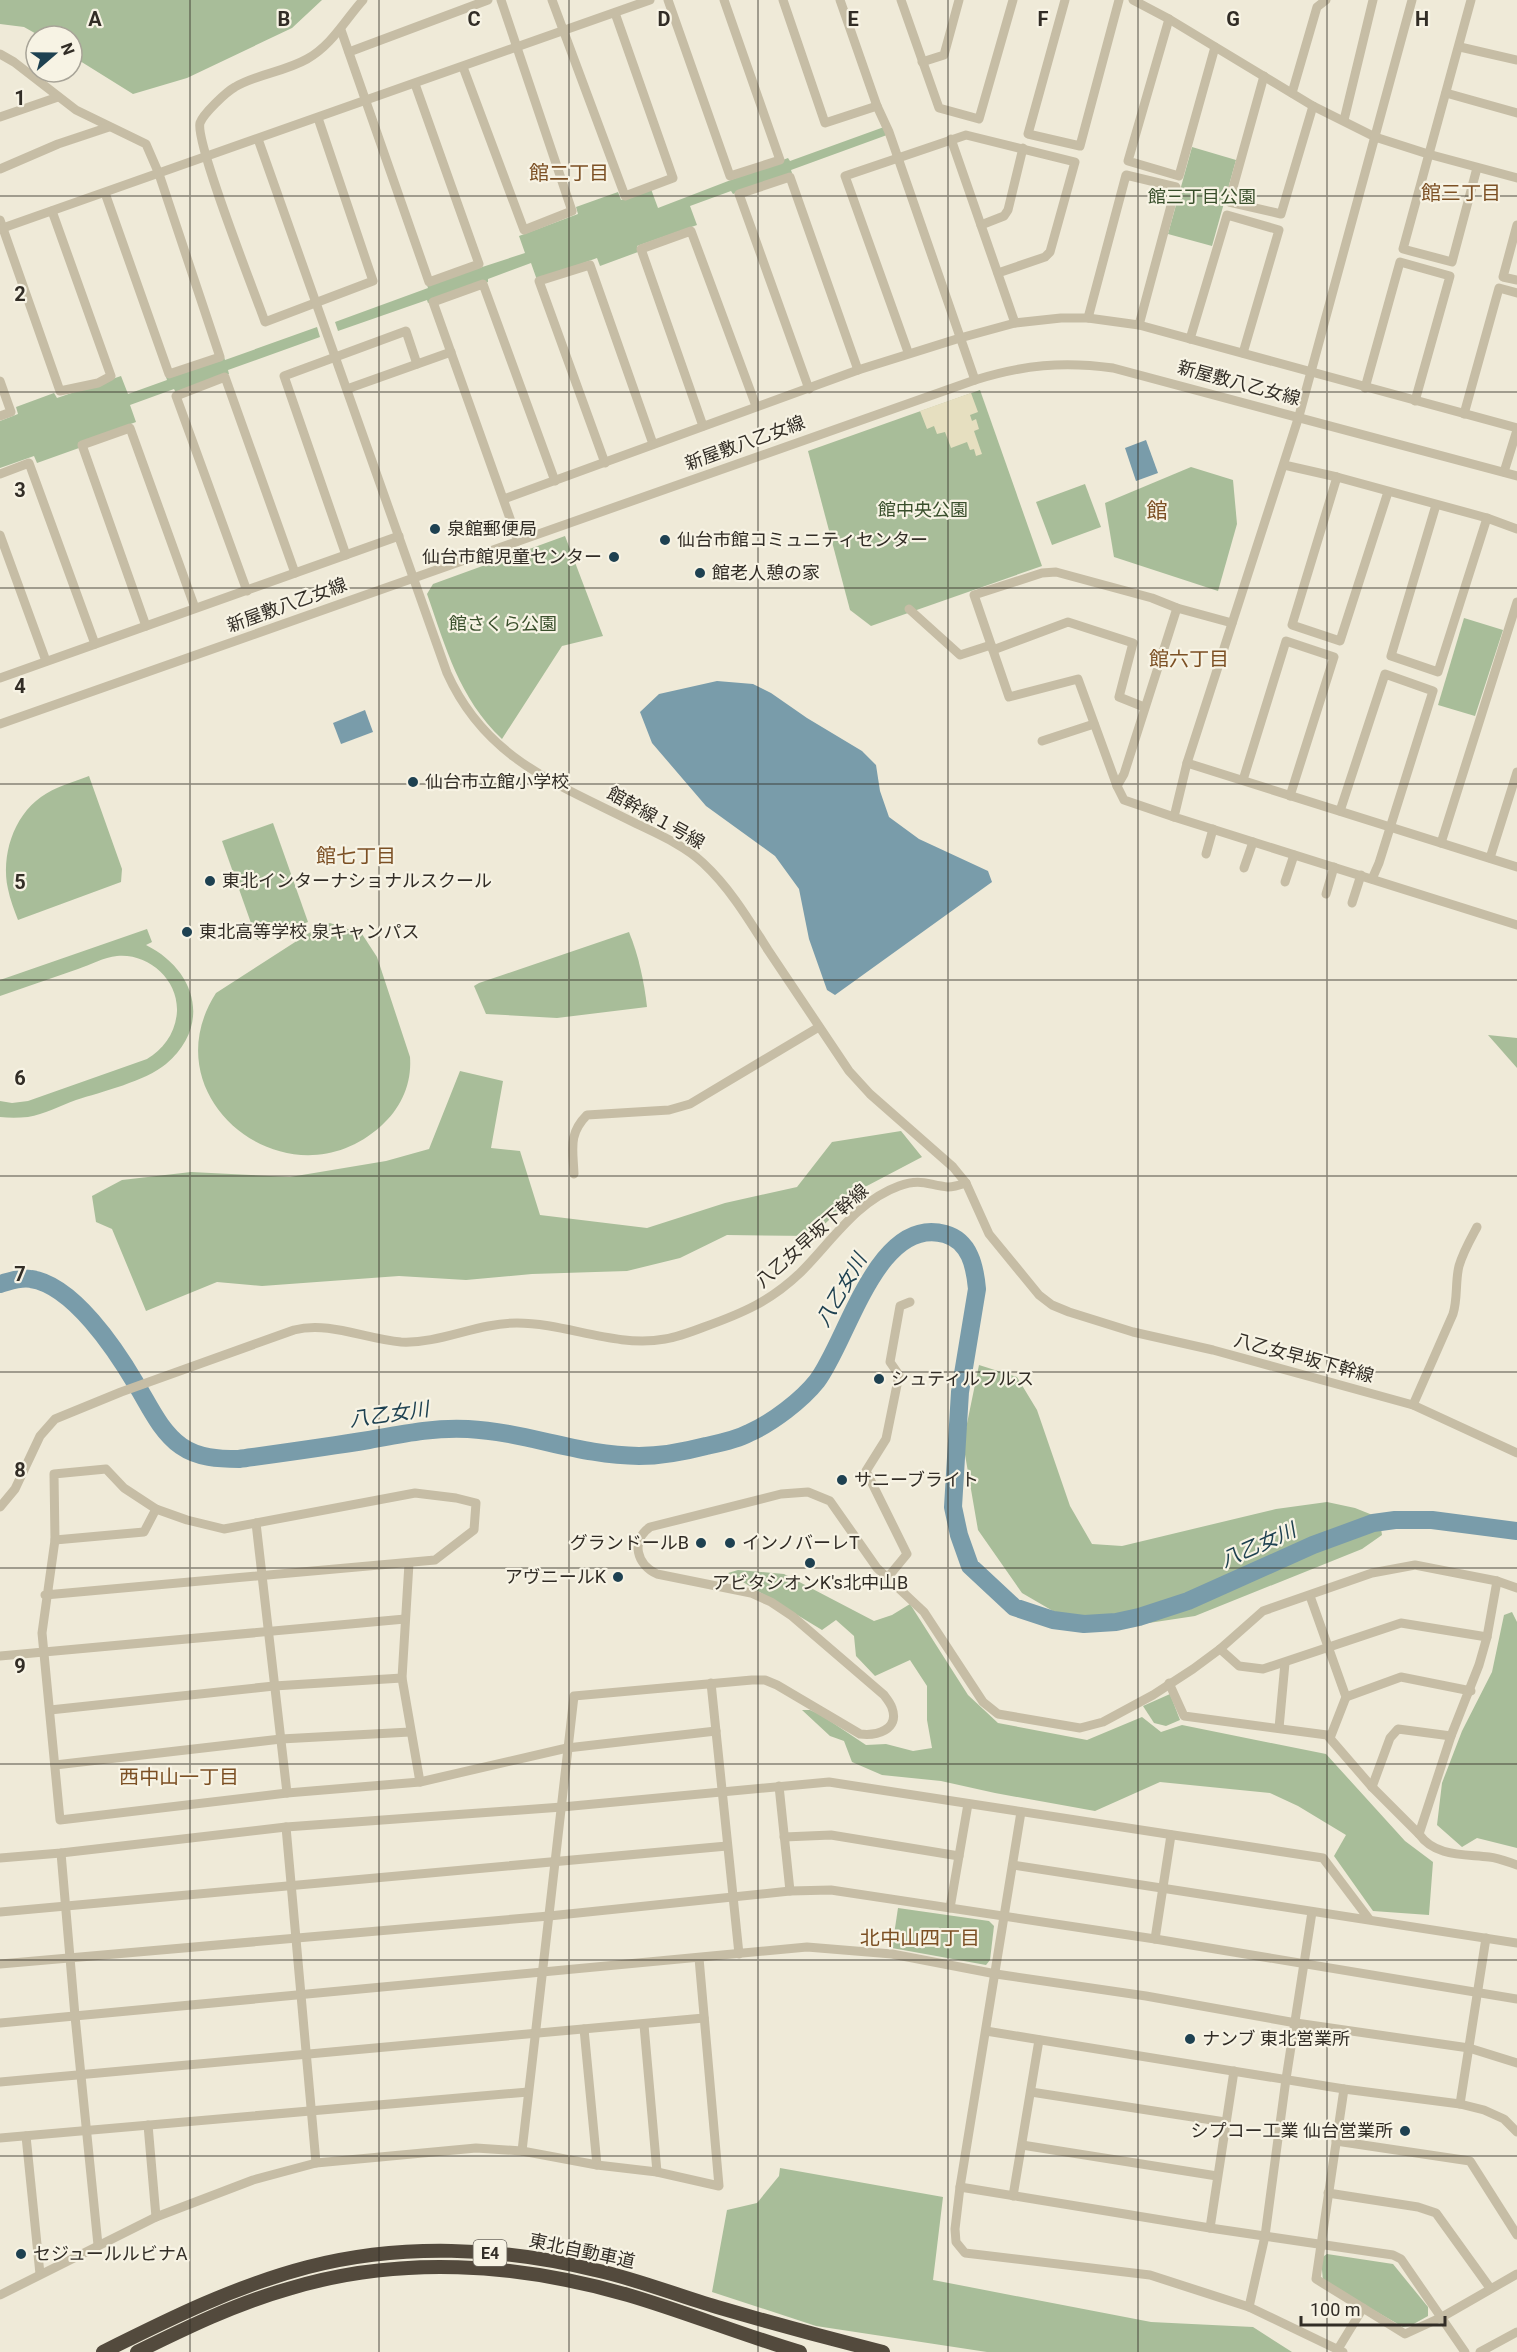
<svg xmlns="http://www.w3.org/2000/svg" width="1517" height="2352" font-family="Roboto,'Noto Sans JP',sans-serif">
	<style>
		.green { fill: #a8bd99 }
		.plaza { fill: #e6dfc0 }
		.water { fill: #799caa }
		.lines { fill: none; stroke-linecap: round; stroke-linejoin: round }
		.river { stroke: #799caa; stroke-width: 18 }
		.minor { stroke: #c6bda5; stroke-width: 9 }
		.highway { stroke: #534a3d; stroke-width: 14 }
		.grid { fill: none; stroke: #322d26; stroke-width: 1.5; stroke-opacity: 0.55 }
		.poi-dot { fill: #1e4151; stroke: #f7f3e4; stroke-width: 2 }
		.labels { text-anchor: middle; stroke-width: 4.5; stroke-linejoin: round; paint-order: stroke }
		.shield { fill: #f7f3e4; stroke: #6d685f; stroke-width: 1.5 }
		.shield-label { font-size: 16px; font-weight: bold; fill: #322d26 }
		.park-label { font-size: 18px; fill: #394f2b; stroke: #f7f3e4 }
		.street-label { font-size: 18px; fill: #322d26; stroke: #f7f3e4 }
		.poi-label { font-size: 18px; fill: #322d26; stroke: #f7f3e4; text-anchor: start }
		.neighbourhood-label { font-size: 20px; fill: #7c5024; stroke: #f7f3e4 }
		.water-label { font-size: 20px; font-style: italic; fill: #1e4151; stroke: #f7f3e4 }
		.quarter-label { font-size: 21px; fill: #7c5024; stroke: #f7f3e4 }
		.grid-label { font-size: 20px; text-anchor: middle; font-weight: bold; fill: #322d26; stroke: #f7f3e4; stroke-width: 4.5; stroke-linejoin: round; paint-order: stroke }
	</style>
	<rect width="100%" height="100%" fill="#efead8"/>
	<!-- green -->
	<g class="green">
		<path d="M0,0H322L292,28L187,78L133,94L72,56V36H40L24,27L0,24Z"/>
		<path d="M884,127L887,135L791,170L792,173L733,194L731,191L690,206L697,225L637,246L638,252L600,266L597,258L537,280L531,263L488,279V282L428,303L427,300L338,331L335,322L428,288L427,285L525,253L519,236L578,214L576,207L618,192L621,200L651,189L658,208L788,158L790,161Z"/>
		<path d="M1192,147L1236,160L1212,246L1168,234Z"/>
		<path d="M317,327L320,337L228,370L229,374L176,393L174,389L130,405L136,422L78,443L79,448L37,463L34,456L0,468V421L18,414L16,407L54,393L57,398L121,376L128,394L167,380L166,377L224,357L225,360Z"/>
		<path d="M980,390L1042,566L871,626L850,610L808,451Z"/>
		<path d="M1191,467L1233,480L1237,524L1218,591L1114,557L1105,503Z"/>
		<path d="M1085,484L1101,527L1052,545L1036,502Z"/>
		<path d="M565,536L603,636L562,646L502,739C459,698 446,648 427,594L433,584Z"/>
		<path d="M1464,618L1503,630L1475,716L1438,705Z"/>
		<path d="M89,776L122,869L121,882L18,920C14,910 10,899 8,889C1,856 13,817 41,797C55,787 73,782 89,776Z"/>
		<path d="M273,823L308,922L257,940L222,841Z"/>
		<path d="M330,923L362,934L377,957L410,1057C412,1084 401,1108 381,1126C289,1209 148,1099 216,993L320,926Z"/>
		<path d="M147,929L152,942L146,945C196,970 212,1025 166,1064C146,1081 101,1092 76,1100C60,1106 44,1114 28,1117C18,1118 9,1118 0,1117V1101L12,1103L28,1101L147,1059C164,1049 176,1032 177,1011C178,979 148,953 117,956C104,957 90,965 78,969C52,978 26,987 0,996V980Z"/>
		<path d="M629,932C639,957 644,981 647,1007L557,1018L486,1014L474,986L479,983Z"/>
		<path d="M1488,1035L1517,1038V1068Z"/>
		<path d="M460,1071L503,1081L491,1148L520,1151L540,1215L647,1228L725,1203L797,1187L832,1142L901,1131L922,1157L863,1188L812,1236L727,1235L680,1258L627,1271L532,1274L466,1280L399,1276L262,1286L217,1282L146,1311L112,1229L96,1222L92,1196L122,1180L191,1172L290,1177L386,1161L429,1149Z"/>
		<path d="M979,1365L1017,1377L1037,1410L1070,1506L1092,1544L1122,1546L1276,1509L1327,1502L1355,1508L1375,1516L1380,1522L1382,1535L1362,1549L1195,1616L1089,1632L1022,1593L978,1530L963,1443Z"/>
		<path d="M738,1570L784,1574L874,1621L892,1615L910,1604L968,1695L998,1723L1087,1740L1142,1717L1161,1732L1182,1725L1326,1754L1405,1841L1433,1862L1429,1915L1373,1911L1334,1856L1346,1835L1298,1806L1270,1793L1160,1782L1095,1811L995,1793L941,1781L882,1775L852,1762L844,1741L830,1736L802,1710H810L821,1715L866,1745L886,1744L913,1751L932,1748L927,1720V1686L910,1660L875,1676L856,1656L854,1636L836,1620L822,1630L728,1573Z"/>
		<path d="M1512,1612L1517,1622V1848L1477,1838L1462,1847L1437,1825L1442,1783L1462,1731L1492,1672L1504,1615Z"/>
		<path d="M1170,1694L1180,1720L1166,1726L1154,1723L1143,1706Z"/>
		<path d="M898,1908L989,1921L994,1926L990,1960L986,1965L892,1948Z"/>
		<path d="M780,2168L943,2197L933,2280L1151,2322L1253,2327L1292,2352H987L816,2326L712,2292L727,2210L757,2203L779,2176Z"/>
		<path d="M1327,2254L1393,2264L1428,2307V2316L1410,2326L1403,2327L1323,2281L1321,2258Z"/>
	</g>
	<!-- plaza -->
	<path class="plaza" d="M971,393L978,412L970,415L972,421L976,419L979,429L974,431L982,454L976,456L974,449L970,450L967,442L951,448L945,432L937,434L934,426L927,429L920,411Z"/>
	<!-- water -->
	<g class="water">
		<path d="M1146,440L1158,473L1136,481L1125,448Z"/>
		<path d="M717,681L753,684L771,693L807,718L862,751L876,765L880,791L889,817L919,839L988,871L992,882L835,995L827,990L809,939L799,889L775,856L706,806L652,743L640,712L659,694Z"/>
		<path d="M365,710L373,732L341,744L333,723Z"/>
	</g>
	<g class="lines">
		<!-- river -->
		<path class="river" d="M0,1284C11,1281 20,1277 31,1279C73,1285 116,1350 136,1384C149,1405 160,1431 181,1446C198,1458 219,1459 239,1459C282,1453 326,1447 369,1440C402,1434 435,1427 468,1429C526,1432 581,1456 639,1456C662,1456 683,1452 706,1446C720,1443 736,1440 749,1433C772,1423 802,1400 817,1381C848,1340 877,1215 945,1234C970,1241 975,1267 977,1289L960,1392L953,1507L959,1535L970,1566L1014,1607L1053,1620L1084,1624L1116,1622L1139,1617L1188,1601L1313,1545L1373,1523L1395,1520H1432L1517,1531"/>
		<!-- minor -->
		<g class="minor">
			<path d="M552,0L625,196L673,178L615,13"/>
			<path d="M668,0L730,176L780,160L724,0"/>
			<path d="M783,0L825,123L877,106"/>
			<path d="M840,0L877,106L889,132L975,380"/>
			<path d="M901,0L939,108L979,119L1013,0"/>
			<path d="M1065,0L1028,134L1080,146L1119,0"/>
			<path d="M1133,0L1169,19L1313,106L1375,137L1428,154L1517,178"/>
			<path d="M1412,0L1299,416L1187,763L1174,817L1517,925"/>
			<path d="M1471,0L1403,249L1452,262L1477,168"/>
			<path d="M1169,19L1128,161L1179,176L1215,47"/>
			<path d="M341,30L429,282L479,264L415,84"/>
			<path d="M1460,47L1517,60"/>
			<path d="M349,52L488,0"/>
			<path d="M0,54L14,62L76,110L146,144L159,174L220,357L169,374L105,193"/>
			<path d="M922,62L944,55L959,0"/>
			<path d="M463,67L524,230L572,211L501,0"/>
			<path d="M1264,76L1229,202L1281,214L1313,106"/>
			<path d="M1292,93L1317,7L1326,0"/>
			<path d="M1446,93L1517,113"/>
			<path d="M0,117L58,97"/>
			<path d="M318,118L373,281L265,322C255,293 195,143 200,123C203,114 226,92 235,87C257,74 284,72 307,59C332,45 345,20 363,0"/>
			<path d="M1344,120L1373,0"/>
			<path d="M258,139L447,673C486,760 558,784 637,824C660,835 685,846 703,863C730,888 749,920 768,950C795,991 822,1031 849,1071L870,1094L953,1167L966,1183L989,1234L1039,1295L1052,1305L1069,1312L1133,1332L1213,1350L1413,1405L1517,1453"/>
			<path d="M951,139L1015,323"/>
			<path d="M0,169L58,144L109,127"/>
			<path d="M0,220L60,391L98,383L111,376L52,211"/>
			<path d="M981,225L1004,216L1008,210L1023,148"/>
			<path d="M1517,225L1503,277L1517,280"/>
			<path d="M0,229L650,0"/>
			<path d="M1088,318L1126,175L1176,187L1139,325"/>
			<path d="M1190,339L1227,215L1279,230L1243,353"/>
			<path d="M908,352L845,176L966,135L1075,162L1050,252L1045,257L998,273"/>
			<path d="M0,381L11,412L0,416"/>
			<path d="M1365,388L1400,262L1450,276L1415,401"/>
			<path d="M347,389L451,352"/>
			<path d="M809,389L739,194L790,177L858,370"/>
			<path d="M1464,414L1499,288L1517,293"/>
			<path d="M703,426L641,249L691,231L756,406"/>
			<path d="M605,463L539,281L590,265L653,444"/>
			<path d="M1284,465L1337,477L1487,518L1517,529"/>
			<path d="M1504,472L1517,430"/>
			<path d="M0,474L29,463L95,644"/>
			<path d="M1337,477L1292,625L1340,641L1388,492"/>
			<path d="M504,499L858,370L960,338L1015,323L1061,318H1088L1139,325L1517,428"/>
			<path d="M1436,505L1391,656L1438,672L1487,518"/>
			<path d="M0,535L46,661"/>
			<path d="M518,541L433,302L483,284L555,481"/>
			<path d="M346,555L284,376L406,331L417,364"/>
			<path d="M247,591L176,396L225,377L295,573"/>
			<path d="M909,609L960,655L991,645"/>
			<path d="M146,626L82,445L130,428L195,608"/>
			<path d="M993,650L1068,622L1133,643L1119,697L1144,707"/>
			<path d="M0,678L399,536"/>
			<path d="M0,724L975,380C1023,365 1063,361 1113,368L1517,476"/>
			<path d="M1042,741L1094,724"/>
			<path d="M1187,763L1517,867"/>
			<path d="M1243,780L1286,641L1334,657L1290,796"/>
			<path d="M1117,786L1124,774L1177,608"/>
			<path d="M1340,811L1385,674L1433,691L1379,863L1372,879"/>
			<path d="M1174,817L1124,800L1117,786L1078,679L1009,697L974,595L1042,573L1056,572L1152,598L1177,608L1232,623"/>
			<path d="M1441,843L1517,602"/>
			<path d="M1206,854L1213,829"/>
			<path d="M1490,858L1517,772"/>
			<path d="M1244,868L1253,842"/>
			<path d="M1285,882L1294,855"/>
			<path d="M1326,894L1334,867"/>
			<path d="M1352,903L1361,875"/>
			<path d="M574,1174C573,1149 568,1134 587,1115L669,1110L690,1104L819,1027"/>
			<path d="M1413,1405L1453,1314C1458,1298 1455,1282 1459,1266C1463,1252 1470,1240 1477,1227"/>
			<path d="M0,1507L15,1489L40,1436L55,1419L121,1392L294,1330C329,1321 365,1339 401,1342C440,1344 477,1323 517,1323C566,1323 615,1348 665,1339C678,1337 691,1332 704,1327C743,1313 771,1301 801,1272C831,1242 857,1201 899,1186C921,1178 928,1185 948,1187C954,1187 960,1185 966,1183"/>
			<path d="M256,1523L287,1793"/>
			<path d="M55,1540L144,1532L156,1509"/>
			<path d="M409,1563L402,1678L420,1782"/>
			<path d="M888,1577L907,1554L866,1471L886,1439L899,1375L890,1362L900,1306L910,1302"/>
			<path d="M45,1595L435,1560L474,1530L476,1503L456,1498L415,1493L224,1529L187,1520L156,1509L124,1488L106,1469L54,1474L55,1540L42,1633L60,1820L287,1793L420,1782L567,1748L716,1731"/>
			<path d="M1310,1596L1346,1697L1330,1738"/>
			<path d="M1220,1649L1239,1666L1263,1669L1401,1623L1487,1637"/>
			<path d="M0,1656L405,1619"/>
			<path d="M711,1683L739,1954"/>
			<path d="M1169,1683L1184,1716L1327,1735L1372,1787L1419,1834C1435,1857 1464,1854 1489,1857C1499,1858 1508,1862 1517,1865"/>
			<path d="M1346,1697L1401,1677L1471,1691"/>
			<path d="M50,1710L274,1686L402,1678"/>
			<path d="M1279,1728L1285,1663"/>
			<path d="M55,1765L281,1739L410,1732"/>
			<path d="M779,1786L790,1891"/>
			<path d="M1372,1787L1390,1738L1398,1729L1451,1736"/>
			<path d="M1021,1812L960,2187L955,2229L956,2242L965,2253L1150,2275L1249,2307L1343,2352"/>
			<path d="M286,1827L316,2163"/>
			<path d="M1419,1834L1451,1736L1479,1665L1487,1637L1497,1581"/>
			<path d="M784,1837L831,1835L959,1856"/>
			<path d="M61,1853L75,2016L98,2245"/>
			<path d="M0,1858L61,1853L286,1827L562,1807L829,1782L1323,1858L1369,1919"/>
			<path d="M1013,1865L1517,1943"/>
			<path d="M950,1908L968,1804"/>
			<path d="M0,1912L727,1846"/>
			<path d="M1155,1939L1171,1835"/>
			<path d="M0,1964L549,1916L790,1891L831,1890L1155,1939L1517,1999"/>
			<path d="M0,2023L807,1947L892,1954L996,1974L1146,1996L1296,2023L1469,2048L1517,2063"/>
			<path d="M644,2025L657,2172"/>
			<path d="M584,2029L597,2165"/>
			<path d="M986,2031L1344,2089L1460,2104L1484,2110L1504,2119L1517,2132"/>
			<path d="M0,2082L704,2018"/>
			<path d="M1344,2089L1316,2279L1405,2334L1442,2317L1517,2274"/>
			<path d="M1031,2092L1225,2122"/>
			<path d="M1460,2104L1486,1938"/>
			<path d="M148,2125L156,2217"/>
			<path d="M26,2136L40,2274"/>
			<path d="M0,2138L528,2092"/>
			<path d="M1336,2141L1470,2161L1517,2235"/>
			<path d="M1022,2145L1217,2176"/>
			<path d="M522,2151L574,1696L752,1680H765L777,1685L860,1734C876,1736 900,1730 892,1708C891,1704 887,1699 884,1695L792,1616L771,1602L751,1593L657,1574C637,1565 630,1541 650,1527L781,1494L808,1492L830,1501L877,1568L924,1612L983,1702L998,1714L1080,1728L1103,1722L1153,1695L1193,1669L1220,1649L1263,1611L1372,1573L1415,1565L1497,1581L1517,1588"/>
			<path d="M960,2187L1210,2228L1393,2255L1401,2259L1465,2352"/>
			<path d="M1328,2193L1418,2207L1436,2213L1490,2288"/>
			<path d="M1013,2196L1039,2040"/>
			<path d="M1210,2228L1234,2071"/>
			<path d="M0,2295L156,2217L253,2180L316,2163L476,2148L522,2151L597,2165L657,2172L719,2186L699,1958"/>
			<path d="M1249,2307L1265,2236L1286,2079L1312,1912"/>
			<path d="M1338,2349L1363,2308"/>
			<path d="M1480,2352L1517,2332"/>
		</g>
		<!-- highway -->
		<g class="highway">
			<path d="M103,2352C169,2319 235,2286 308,2267C401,2243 502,2247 595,2270C637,2279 676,2295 717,2307C772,2323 827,2338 883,2352"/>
			<path d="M137,2352C186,2328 235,2304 288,2289C399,2255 517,2263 628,2295C686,2312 742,2335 800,2352"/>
		</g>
	</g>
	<!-- grid -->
	<path class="grid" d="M190,0V2352M379,0V2352M569,0V2352M758,0V2352M948,0V2352M1138,0V2352M1327,0V2352M0,196H1517M0,392H1517M0,588H1517M0,784H1517M0,980H1517M0,1176H1517M0,1372H1517M0,1568H1517M0,1764H1517M0,1960H1517M0,2156H1517"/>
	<!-- markers -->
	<g class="poi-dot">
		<circle cx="435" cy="529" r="6"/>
		<circle cx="665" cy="540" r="6"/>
		<circle cx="614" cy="557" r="6"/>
		<circle cx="700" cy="573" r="6"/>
		<circle cx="413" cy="782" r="6"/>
		<circle cx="210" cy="881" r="6"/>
		<circle cx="187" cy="932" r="6"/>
		<circle cx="879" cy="1379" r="6"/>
		<circle cx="842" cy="1480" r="6"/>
		<circle cx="701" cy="1543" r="6"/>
		<circle cx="730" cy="1543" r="6"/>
		<circle cx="810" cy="1563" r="6"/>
		<circle cx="618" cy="1577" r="6"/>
		<circle cx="1190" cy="2039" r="6"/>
		<circle cx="1405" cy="2131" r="6"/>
		<circle cx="21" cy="2254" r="6"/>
	</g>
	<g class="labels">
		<!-- shield labels -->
		<rect class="shield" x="473.5" y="2240" width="33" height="26" rx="4.5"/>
		<g class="shield-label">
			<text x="490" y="2259">E4</text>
		</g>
		<!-- park labels -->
		<g class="park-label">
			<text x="1202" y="203">館三丁目公園</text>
			<text x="923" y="516">館中央公園</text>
			<text x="503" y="630">館さくら公園</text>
		</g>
		<!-- street labels -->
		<g class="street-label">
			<text transform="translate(1239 383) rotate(15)" y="6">新屋敷八乙女線</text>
			<text transform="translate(745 443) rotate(-20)" y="6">新屋敷八乙女線</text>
			<text transform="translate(287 605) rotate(-20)" y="6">新屋敷八乙女線</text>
			<text transform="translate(656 818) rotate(29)" y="6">館幹線１号線</text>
			<text transform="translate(812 1236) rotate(-42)" y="6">八乙女早坂下幹線</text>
			<text transform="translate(1304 1358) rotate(15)" y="6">八乙女早坂下幹線</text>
			<text transform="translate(582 2251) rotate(12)" y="6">東北自動車道</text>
		</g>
		<!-- poi labels -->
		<g class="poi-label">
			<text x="447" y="535">泉館郵便局</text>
			<text x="677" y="546">仙台市館コミュニティセンター</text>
			<text x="602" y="563" text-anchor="end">仙台市館児童センター</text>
			<text x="712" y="579">館老人憩の家</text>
			<text x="425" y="788">仙台市立館小学校</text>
			<text x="222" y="887">東北インターナショナルスクール</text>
			<text x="199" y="938">東北高等学校 泉キャンパス</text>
			<text x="891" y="1385">シュティルフルス</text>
			<text x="854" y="1486">サニーブライト</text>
			<text x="689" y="1549" text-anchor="end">グランドールB</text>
			<text x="742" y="1549">インノバーレT</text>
			<text x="606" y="1583" text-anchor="end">アヴニールK</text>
			<text x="810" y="1589" text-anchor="middle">アビタシオンK's北中山B</text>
			<text x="1202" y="2045">ナンブ 東北営業所</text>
			<text x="1393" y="2137" text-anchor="end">シプコー工業 仙台営業所</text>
			<text x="33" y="2260">セジュールルビナA</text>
		</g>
		<!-- neighbourhood labels -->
		<g class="neighbourhood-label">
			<text x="569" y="180">館二丁目</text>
			<text x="1461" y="200">館三丁目</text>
			<text x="1189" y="666">館六丁目</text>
			<text x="356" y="863">館七丁目</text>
			<text x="179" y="1784">西中山一丁目</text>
			<text x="920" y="1945">北中山四丁目</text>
		</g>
		<!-- water labels -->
		<g class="water-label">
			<text transform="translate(841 1290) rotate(-60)" y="7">八乙女川</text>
			<text transform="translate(389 1414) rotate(-8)" y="7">八乙女川</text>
			<text transform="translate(1258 1545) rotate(-24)" y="7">八乙女川</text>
		</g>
		<!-- quarter labels -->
		<g class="quarter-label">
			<text x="1157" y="518">館</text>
		</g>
	</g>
	<g class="grid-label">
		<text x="95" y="26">A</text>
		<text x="284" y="26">B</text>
		<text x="474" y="26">C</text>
		<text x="664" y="26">D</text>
		<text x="853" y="26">E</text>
		<text x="1043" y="26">F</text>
		<text x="1233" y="26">G</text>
		<text x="1422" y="26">H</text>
		<text x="20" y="105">1</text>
		<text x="20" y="301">2</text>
		<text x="20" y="497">3</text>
		<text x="20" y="693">4</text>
		<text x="20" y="889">5</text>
		<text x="20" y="1085">6</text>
		<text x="20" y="1281">7</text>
		<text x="20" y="1477">8</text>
		<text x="20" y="1673">9</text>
	</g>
	<!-- north arrow -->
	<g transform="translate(54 54) rotate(70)"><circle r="28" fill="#f7f3e4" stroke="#a8a498" stroke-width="1.5"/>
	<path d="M0-4.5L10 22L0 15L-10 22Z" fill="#1e4151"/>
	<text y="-9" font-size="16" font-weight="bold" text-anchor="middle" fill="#322d26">N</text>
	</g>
	<!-- scale -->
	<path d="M1301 2316v9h144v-9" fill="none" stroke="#322d26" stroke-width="3"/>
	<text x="1310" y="2316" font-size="18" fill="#322d26" stroke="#f7f3e4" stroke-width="4.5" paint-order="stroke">100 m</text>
</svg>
